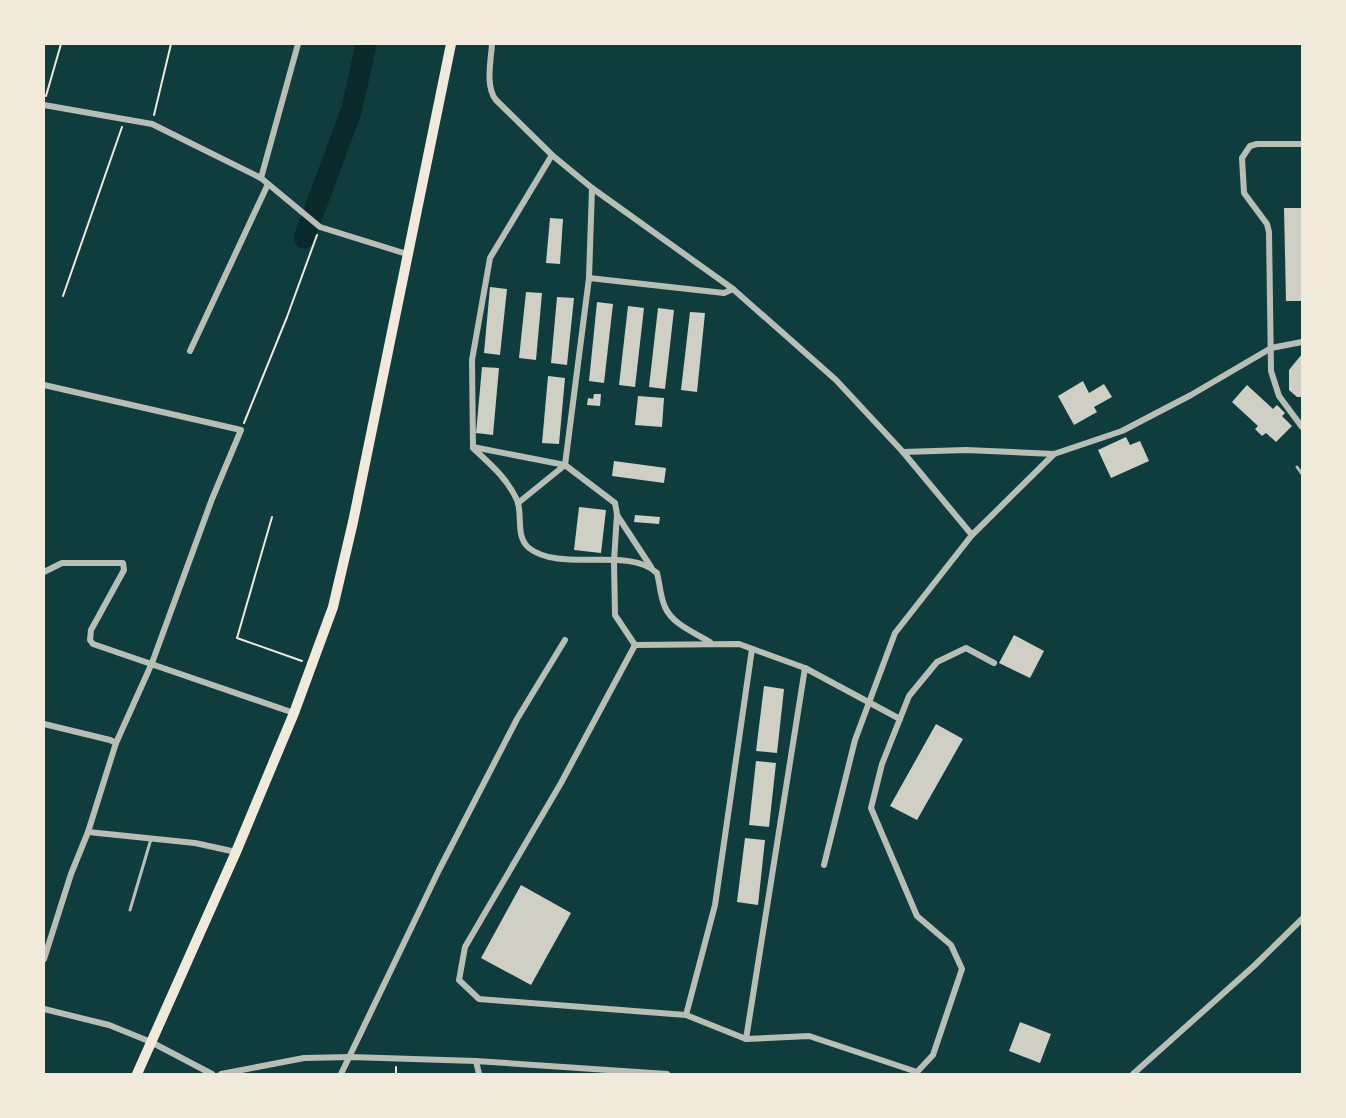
<svg xmlns="http://www.w3.org/2000/svg" width="1346" height="1118" font-family="Montserrat,sans-serif">
	<style>
		.lines { fill: none; stroke-linecap: round; stroke-linejoin: round }
		.river { stroke: #0a2a2b; stroke-width: 21 }
		.building { fill: #cfcfc3 }
		.path { stroke: #f1e9da; stroke-width: 2 }
		.service { stroke: #b8beb3; stroke-width: 3 }
		.minor { stroke: #b8beb3; stroke-width: 6 }
		.primary { stroke: #f1e9da; stroke-width: 10 }
	</style>
	<rect width="100%" height="100%" fill="#0f3d3e"/>
	<g class="lines">
		<!-- river -->
		<path class="river" d="M304,238L352,109L366,44"/>
	</g>
	<!-- building -->
	<g class="building">
		<path d="M1284,208H1302V301H1286Z"/>
		<path d="M550,218L563,219L560,264L546,263Z"/>
		<path d="M490,287L507,289L500,355L484,353Z"/>
		<path d="M526,292L542,293L536,360L519,358Z"/>
		<path d="M557,297L574,298L567,365L551,363Z"/>
		<path d="M597,302L613,304L604,383L589,381Z"/>
		<path d="M628,306L644,308L635,387L619,385Z"/>
		<path d="M658,308L674,310L665,389L649,387Z"/>
		<path d="M690,312L705,313L697,392L681,390Z"/>
		<path d="M1302,354V397H1297L1289,390V370Z"/>
		<path d="M482,367L499,368L493,435L476,433Z"/>
		<path d="M548,376L565,378L559,444L542,443Z"/>
		<path d="M1083,381L1089,393L1104,384L1112,397L1094,407L1097,412L1074,425L1058,396Z"/>
		<path d="M1247,385L1273,409L1277,405L1285,413L1282,416L1292,426L1276,442L1266,433L1262,436L1255,429L1258,426L1232,402Z"/>
		<path d="M594,394H601L600,406L587,405L588,398L593,399Z"/>
		<path d="M638,396L664,398L662,427L635,425Z"/>
		<path d="M1126,437L1130,445L1140,441L1149,461L1111,478L1098,450Z"/>
		<path d="M614,461L666,468L664,483L612,476Z"/>
		<path d="M579,507L606,510L601,553L574,550Z"/>
		<path d="M635,515L660,517L659,524L634,522Z"/>
		<path d="M1014,635L1044,651L1030,678L999,663Z"/>
		<path d="M764,686L784,689L777,753L756,751Z"/>
		<path d="M936,724L963,739L917,820L890,806Z"/>
		<path d="M756,761L776,763L769,827L749,825Z"/>
		<path d="M745,838L765,840L758,905L737,902Z"/>
		<path d="M521,885L571,913L531,985L481,958Z"/>
		<path d="M1020,1022L1051,1034L1040,1063L1009,1051Z"/>
	</g>
	<g class="lines">
		<!-- path -->
		<g class="path">
			<path d="M46,96L61,44"/>
			<path d="M154,115L171,44"/>
			<path d="M63,296L122,127"/>
			<path d="M244,423L287,317L317,235"/>
			<path d="M272,517L237,638L302,661"/>
			<path d="M396,1067V1074"/>
		</g>
		<!-- service -->
		<g class="service">
			<path d="M1297,467L1302,474"/>
			<path d="M130,910L151,839"/>
		</g>
		<!-- minor -->
		<g class="minor">
			<path d="M492,44C491,60 485,87 496,100L552,155L592,188L733,289L836,380L903,452L972,535"/>
			<path d="M44,105L152,124L261,178L320,227L407,254"/>
			<path d="M1302,144H1257L1250,146L1242,158L1244,193L1267,224L1269,232L1271,371L1279,396L1302,427"/>
			<path d="M552,155L490,258L472,360L473,447L565,465L589,278L592,188"/>
			<path d="M261,178L298,44"/>
			<path d="M589,278L724,293L733,289"/>
			<path d="M190,351L268,184"/>
			<path d="M44,385L241,430L212,499L152,663L116,743"/>
			<path d="M473,448C490,464 507,478 517,500C523,514 515,537 529,548C560,573 629,546 657,573C660,584 660,596 665,607C672,624 695,633 710,642"/>
			<path d="M903,452L966,450L1054,454L1122,431L1191,395L1271,348L1302,342"/>
			<path d="M518,503L565,465L615,503L617,514L614,561L615,615L635,645L739,644L805,668L900,719"/>
			<path d="M617,515L651,567"/>
			<path d="M44,572L62,563H123L124,570L91,630L90,640L93,644L294,713"/>
			<path d="M635,645L561,783L465,947L459,980L479,999L686,1015L746,1039L809,1036L917,1072L933,1055L962,969L951,945L917,916L871,808L882,764L909,696L937,662L966,648L994,663"/>
			<path d="M44,724L110,740L116,743L88,832"/>
			<path d="M824,865L855,740L895,633L972,535L1054,454"/>
			<path d="M44,959L71,874L88,832L195,843L236,852"/>
			<path d="M44,1009L109,1025L151,1042L212,1074"/>
			<path d="M686,1015L715,905L752,649"/>
			<path d="M746,1039L805,668"/>
			<path d="M476,1061L479,1074"/>
			<path d="M221,1074L304,1058L350,1057L476,1061L667,1074"/>
			<path d="M341,1074L439,870L517,719L565,640"/>
			<path d="M1133,1074L1255,965L1302,919"/>
		</g>
		<!-- primary -->
		<path class="primary" d="M137,1074L236,852L294,713L333,607L353,522L451,44"/>
	</g>
	<!-- border -->
	<rect width="1346" height="1118" fill="none" stroke="#f1e9da" stroke-width="90"/>
</svg>
